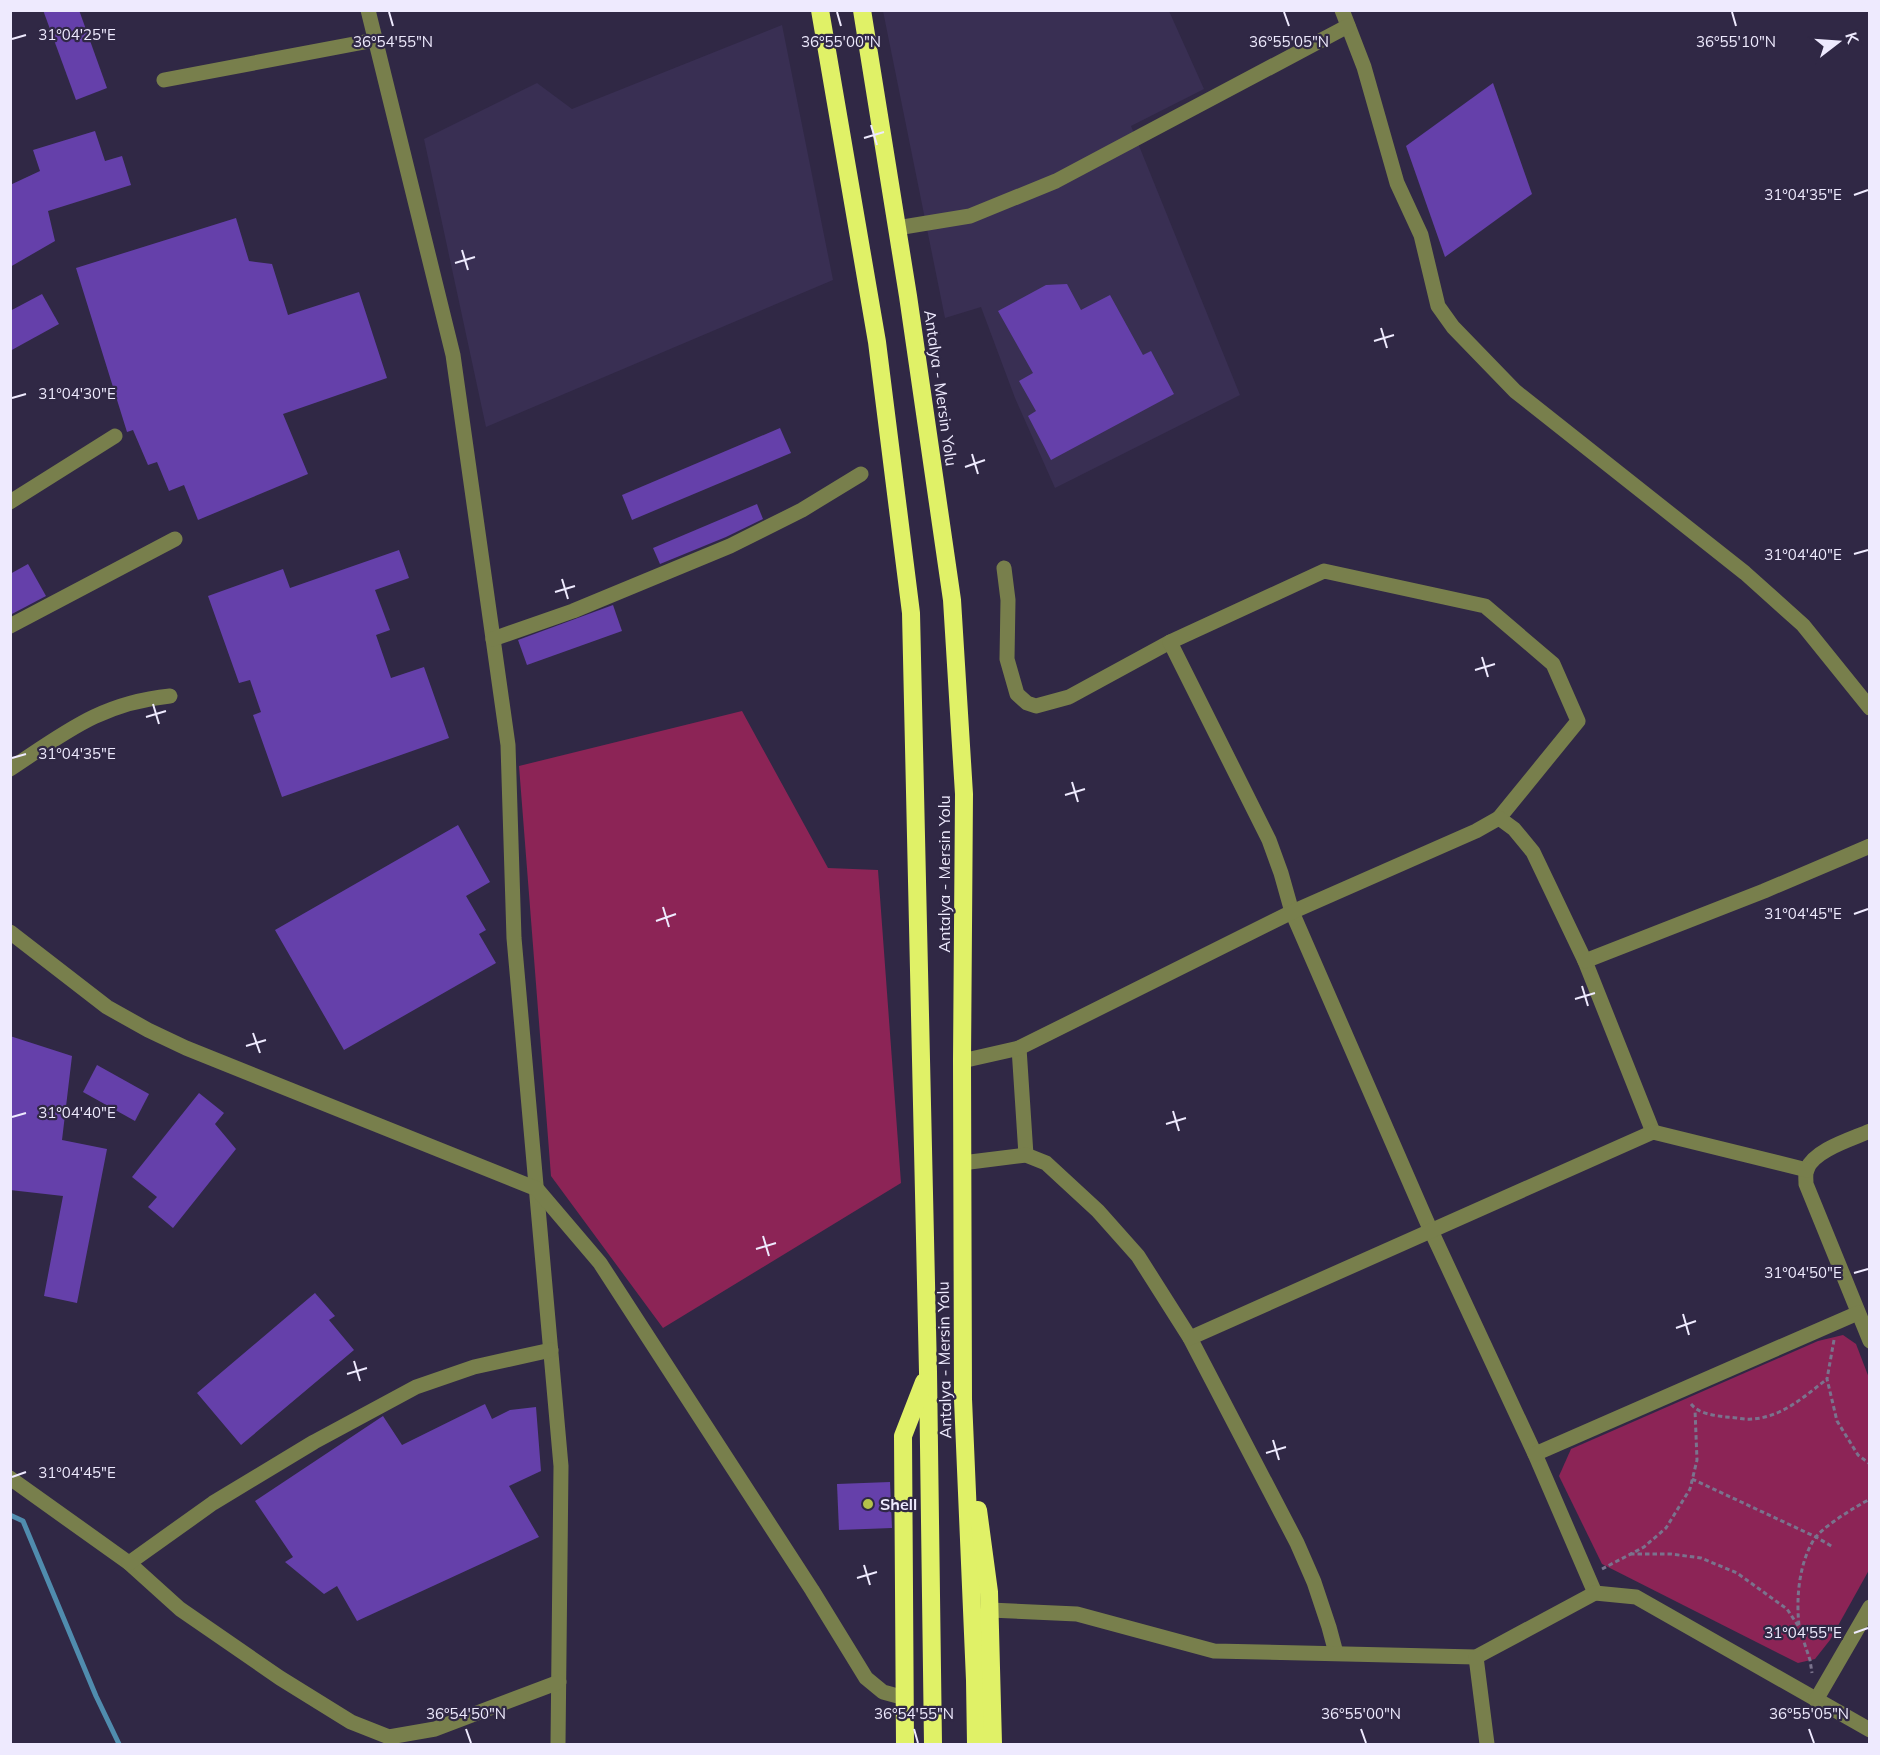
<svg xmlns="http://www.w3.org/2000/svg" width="1880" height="1755" font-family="Mulish,sans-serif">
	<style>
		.built { fill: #392f53 }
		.green { fill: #8c2456 }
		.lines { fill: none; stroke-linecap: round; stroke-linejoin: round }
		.stream { stroke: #508cae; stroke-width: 5 }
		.building { fill: #6540aa }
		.path { stroke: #7a738d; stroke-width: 3; stroke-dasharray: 4.5 3; stroke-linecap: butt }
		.minor { stroke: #787f4c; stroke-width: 15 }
		.highway { stroke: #e0f167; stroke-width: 18 }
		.ticks { fill: none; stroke: #eeeafe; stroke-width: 2 }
		.poi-dot { fill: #b4c24a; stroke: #302845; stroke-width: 2 }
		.labels { text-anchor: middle; stroke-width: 4.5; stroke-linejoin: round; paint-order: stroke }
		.street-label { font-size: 16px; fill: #eeeafe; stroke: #302845 }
		.poi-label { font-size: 16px; font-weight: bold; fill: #eeeafe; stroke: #302845; text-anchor: start }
		.ticks-label { font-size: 15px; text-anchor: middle; fill: #eeeafe; stroke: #302845; stroke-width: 4.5; stroke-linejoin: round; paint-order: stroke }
	</style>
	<rect width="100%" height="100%" fill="#302845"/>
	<!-- built -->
	<g class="built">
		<path d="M883,11H1169L1204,89L1131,126L1240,395L1055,488L1015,398L981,307L945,318Z"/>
		<path d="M782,25L833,280L486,427L424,139L537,83L572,109Z"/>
	</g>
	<!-- green -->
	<g class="green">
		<path d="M742,711L828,868L878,870L901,1183L663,1328L551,1176L519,766Z"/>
		<path d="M1843,1335L1856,1344L1869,1378V1570L1830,1640L1815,1659L1798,1663L1602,1564L1559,1476L1571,1449L1818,1341Z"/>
	</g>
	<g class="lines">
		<!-- stream -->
		<path class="stream" d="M10,1515L23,1521L96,1696L119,1744"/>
	</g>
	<!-- building -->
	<g class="building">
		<path d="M43,10H79L107,88L76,100Z"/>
		<path d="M1493,83L1532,194L1445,257L1406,146Z"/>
		<path d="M95,131L105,161L122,156L131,185L48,211L55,241L10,267V185L40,171L33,150Z"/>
		<path d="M236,218L249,261L272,264L288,315L359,292L387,378L283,414L308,474L198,520L184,485L169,491L157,462L148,465L133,430L127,432L76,268Z"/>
		<path d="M1067,284L1081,310L1110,295L1143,355L1151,351L1174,394L1051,460L1028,416L1036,411L1019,381L1033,373L998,311L1046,285Z"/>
		<path d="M42,294L59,324L10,351V311Z"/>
		<path d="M780,428L791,453L632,520L622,495Z"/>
		<path d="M757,504L763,519L726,537L660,564L653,548Z"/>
		<path d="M399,550L409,578L375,590L390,630L376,635L391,678L424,667L449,738L282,797L253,715L261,712L250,680L239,683L208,596L283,569L290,588Z"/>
		<path d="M28,564L46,596L10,615V574Z"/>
		<path d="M613,605L622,631L527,665L518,640Z"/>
		<path d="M458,825L490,882L466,896L486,930L479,934L496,963L344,1050L275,930Z"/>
		<path d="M10,1036L72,1056L62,1140L107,1149L77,1303L44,1296L63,1196L10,1190Z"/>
		<path d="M97,1065L149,1094L135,1121L83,1092Z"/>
		<path d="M199,1093L224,1113L215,1124L236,1149L173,1228L148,1207L157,1197L132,1177Z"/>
		<path d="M315,1293L335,1316L329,1320L354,1350L241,1445L197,1393Z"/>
		<path d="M485,1404L492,1419L510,1410L536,1407L541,1471L509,1486L539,1537L357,1621L337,1586L324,1594L285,1562L293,1557L255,1501L383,1416L402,1445Z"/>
		<path d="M890,1482L892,1528L839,1530L837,1484Z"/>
	</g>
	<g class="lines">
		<!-- path -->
		<g class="path">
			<path d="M1834,1340L1827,1379L1837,1421L1858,1455L1870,1464"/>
			<path d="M1691,1404C1699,1414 1713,1415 1725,1417C1734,1417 1744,1420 1753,1419C1782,1417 1805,1396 1827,1379"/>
			<path d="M1692,1479L1816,1537L1833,1547"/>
			<path d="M1630,1554H1671L1701,1558L1737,1573L1787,1609L1799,1627L1810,1660L1812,1673"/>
			<path d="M1602,1569L1644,1547L1666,1528L1690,1489L1697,1460L1695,1410"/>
			<path d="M1799,1625C1796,1598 1799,1565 1813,1541C1820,1528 1855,1507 1870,1499"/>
		</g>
		<!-- minor -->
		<g class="minor">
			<path d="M368,10L453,355L508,745L514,938L561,1466L558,1744"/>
			<path d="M1342,10L1364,67L1397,183L1421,235L1438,306L1453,327L1515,391L1745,573L1803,625L1870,708"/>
			<path d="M164,80L375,40"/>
			<path d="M897,228L970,216L1056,181L1348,26"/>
			<path d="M10,502L115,436"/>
			<path d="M1004,568L1008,600L1007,659L1017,694L1027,703L1036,706L1069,697L1170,642"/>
			<path d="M10,626L175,539"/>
			<path d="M493,639L573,611L730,546L802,510L861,474"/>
			<path d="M10,769C66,732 101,703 170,696"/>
			<path d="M1499,818L1578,721L1553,664L1485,606L1324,571L1170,642L1269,840L1281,873L1292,912L1427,1222L1535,1454L1595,1593"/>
			<path d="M10,932L107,1007L148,1030L186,1048L537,1189L600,1263L812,1590L866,1678L883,1692L905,1698"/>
			<path d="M1585,961L1653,1132"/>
			<path d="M1019,1048L1026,1155"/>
			<path d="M962,1061L1019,1048L1292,912L1476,831L1499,818L1514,829L1533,852L1585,961L1764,891L1870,846"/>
			<path d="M1870,1131C1852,1139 1814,1150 1807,1169C1805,1173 1806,1179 1806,1184L1870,1341"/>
			<path d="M962,1163L1026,1155L1046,1163L1098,1211L1138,1256L1190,1338L1297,1543L1314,1582L1329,1627L1336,1653"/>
			<path d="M1190,1338L1653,1132L1807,1170"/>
			<path d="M1535,1454L1858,1313"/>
			<path d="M10,1478L129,1563L180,1609L280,1678L351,1722L389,1737L435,1729L559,1682"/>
			<path d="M129,1563L213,1503L314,1442L416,1387L474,1367L551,1350"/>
			<path d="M990,1610L1077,1614L1214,1651L1476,1657L1595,1593L1636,1597L1870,1730"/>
			<path d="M1476,1657L1487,1744"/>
			<path d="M1816,1700L1870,1607"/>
		</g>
		<!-- highway -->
		<g class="highway">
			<path d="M820,10L877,342L911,613L928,1372L933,1744"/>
			<path d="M862,10L908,296L952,600L964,794L962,1061L963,1399L975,1680L976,1744"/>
			<path d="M978,1510L989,1592L993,1744"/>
			<path d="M905,1744L903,1436L924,1382"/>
		</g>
	</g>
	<!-- ticks -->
	<path class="ticks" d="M389,12L393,26M837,12L841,26M1284,12L1289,26M1732,12L1736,26M12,39L26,35M871,125L877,145M864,138L884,132M1854,195L1868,190M462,250L468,270M455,263L475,257M1381,328L1387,348M1374,341L1394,335M12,398L26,394M972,454L978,474M965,467L985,460M1854,554L1868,550M562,579L568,599M555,592L575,586M1482,657L1488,677M1475,670L1495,664M153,704L159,724M146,717L166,711M12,758L26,754M1072,782L1078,802M1065,795L1085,789M663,907L669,927M1854,914L1868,909M656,921L676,914M1582,986L1588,1006M1575,999L1595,993M253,1033L260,1053M246,1046L266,1040M1173,1111L1179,1131M12,1117L26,1113M1166,1124L1186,1118M763,1236L769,1256M756,1249L776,1243M1854,1273L1868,1269M1683,1314L1689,1335M1676,1328L1696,1321M354,1361L360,1381M347,1374L367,1368M1273,1440L1279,1460M1266,1453L1286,1447M12,1477L26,1472M864,1565L870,1585M857,1578L877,1572M1854,1633L1868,1628M466,1729L471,1743M914,1729L918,1743M1361,1729L1366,1743M1809,1729L1814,1743"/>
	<!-- markers -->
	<circle class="poi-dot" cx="868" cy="1504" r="6"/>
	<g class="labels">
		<!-- street labels -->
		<g class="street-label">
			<text transform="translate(941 388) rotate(82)" y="6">Antalya - Mersin Yolu</text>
			<text transform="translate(944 874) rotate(-90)" y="6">Antalya - Mersin Yolu</text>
			<text transform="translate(944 1360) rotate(-91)" y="6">Antalya - Mersin Yolu</text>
		</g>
		<!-- poi labels -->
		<g class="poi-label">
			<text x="880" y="1510">Shell</text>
		</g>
	</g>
	<g class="ticks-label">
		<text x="77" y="40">31°04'25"E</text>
		<text x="393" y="47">36°54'55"N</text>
		<text x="841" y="47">36°55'00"N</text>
		<text x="1289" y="47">36°55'05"N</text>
		<text x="1736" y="47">36°55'10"N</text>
		<text x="1803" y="200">31°04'35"E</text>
		<text x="77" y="399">31°04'30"E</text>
		<text x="1803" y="560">31°04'40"E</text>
		<text x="77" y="759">31°04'35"E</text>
		<text x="1803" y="919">31°04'45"E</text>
		<text x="77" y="1118">31°04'40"E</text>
		<text x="1803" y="1278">31°04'50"E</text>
		<text x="77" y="1478">31°04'45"E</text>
		<text x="1803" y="1638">31°04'55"E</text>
		<text x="466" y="1719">36°54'50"N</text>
		<text x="914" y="1719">36°54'55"N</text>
		<text x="1361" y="1719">36°55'00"N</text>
		<text x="1809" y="1719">36°55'05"N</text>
	</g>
	<!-- border -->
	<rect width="1880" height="1755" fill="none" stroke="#eeeafe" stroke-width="24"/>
	<!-- north arrow -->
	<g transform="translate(1838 42) rotate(73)" stroke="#302845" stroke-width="4.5" paint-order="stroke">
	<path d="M0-4.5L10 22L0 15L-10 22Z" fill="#eeeafe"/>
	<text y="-9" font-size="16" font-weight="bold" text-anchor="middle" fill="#eeeafe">K</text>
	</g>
</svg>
